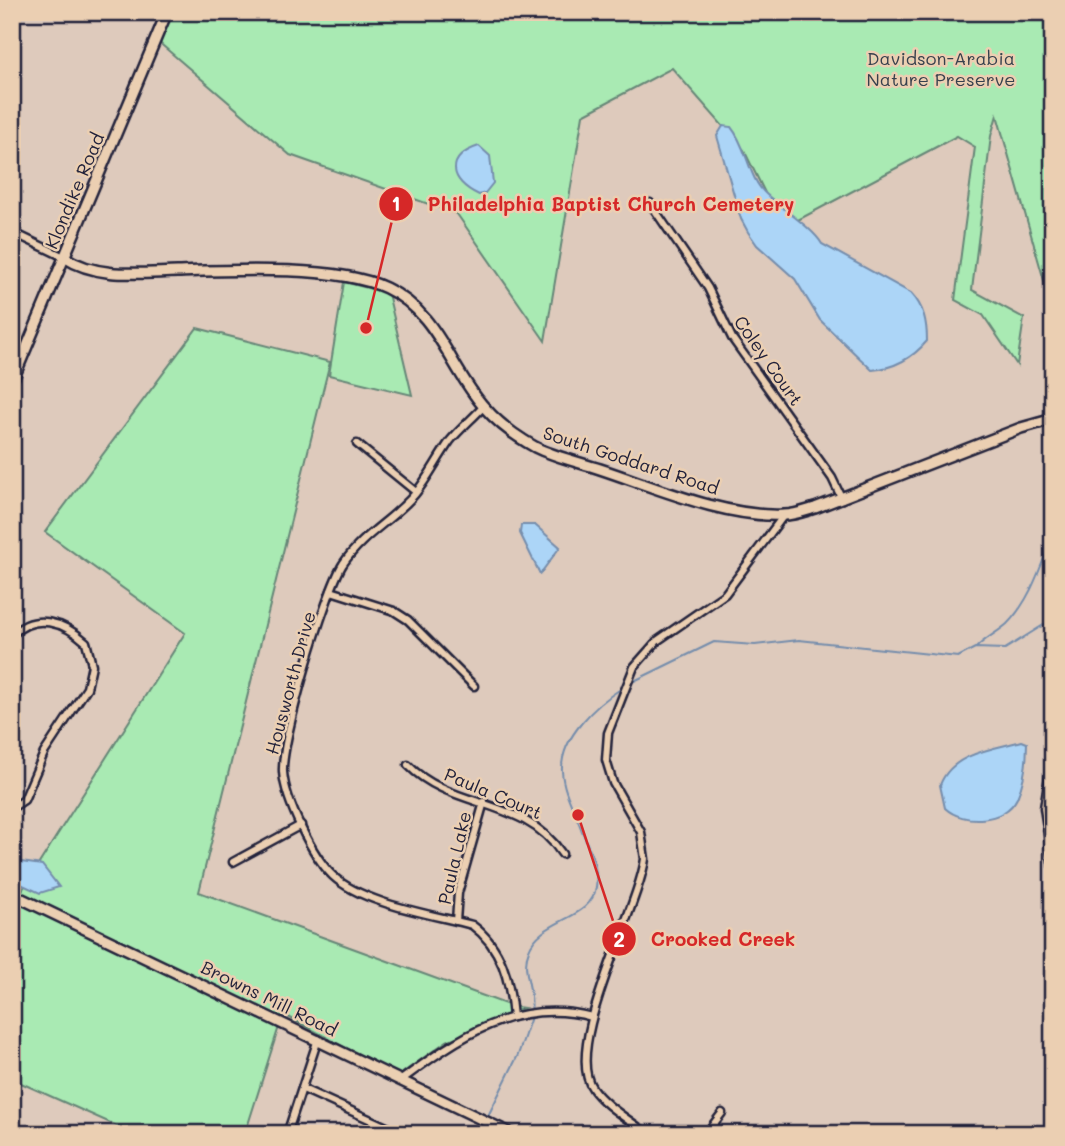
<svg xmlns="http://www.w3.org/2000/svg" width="1065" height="1146" font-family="Mali,sans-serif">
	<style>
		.green { fill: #a9eab3; stroke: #668677; stroke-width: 2 }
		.water { fill: #acd5f7; stroke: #758dac; stroke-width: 2 }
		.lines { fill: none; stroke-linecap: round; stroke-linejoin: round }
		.stream { stroke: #758dac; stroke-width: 2 }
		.street-casing { stroke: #22223b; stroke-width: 11 }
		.secondary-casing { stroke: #22223b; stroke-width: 14 }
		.street { stroke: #ebcfb2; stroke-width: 6 }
		.secondary { stroke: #ebcfb2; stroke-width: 9 }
		.labels { text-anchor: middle; stroke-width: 5; stroke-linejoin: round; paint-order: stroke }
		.park-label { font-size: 18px; fill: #36404d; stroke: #ebcfb2 }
		.street-label { font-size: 18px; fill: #22223b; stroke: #ebcfb2 }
		.leader { fill: none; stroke: #d62828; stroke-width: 2.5 }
		.callout-dot { fill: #d62828; stroke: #ebcfb2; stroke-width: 2.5 }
		.mark-label { font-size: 21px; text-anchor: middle; font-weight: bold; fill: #fff }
		.callout-label { font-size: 19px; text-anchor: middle; font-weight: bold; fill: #d62828; stroke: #ebcfb2; stroke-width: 5; stroke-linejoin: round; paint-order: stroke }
	</style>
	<rect width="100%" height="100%" fill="#decabc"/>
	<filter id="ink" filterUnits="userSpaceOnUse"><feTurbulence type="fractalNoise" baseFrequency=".0143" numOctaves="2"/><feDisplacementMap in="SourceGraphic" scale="14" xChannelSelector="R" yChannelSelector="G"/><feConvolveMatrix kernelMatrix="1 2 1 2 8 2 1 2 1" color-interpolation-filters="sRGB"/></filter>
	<g filter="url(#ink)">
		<!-- green -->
		<g class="green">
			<path d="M167,12H1053V312L997,115L991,136L972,290L1024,318L1017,365L983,315L955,300L975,147L957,136L796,221L768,199L744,150L672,68L583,115L545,341L457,214L290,155L156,40Z"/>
			<path d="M344,282L388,293L412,395L329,375Z"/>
			<path d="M197,328L330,362L199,892L511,1006L524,1008L447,1041L398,1076L283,1014L245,1134H135L12,1079V888L21,892L185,633L45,532Z"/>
		</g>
		<!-- water -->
		<g class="water">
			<path d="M723,126L731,127C747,146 748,178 766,194C782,209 813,228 822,244L911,293C924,307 927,322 927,341C912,359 895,368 872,370L820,320L795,279L757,245L748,232L741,219L717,136Z"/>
			<path d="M479,146L490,156L493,183L485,193L479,195C449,181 445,157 479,146Z"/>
			<path d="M521,525H535L560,547L540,574L520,533Z"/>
			<path d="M1022,741L1027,743C1027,760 1024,782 1017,798C1005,823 963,825 945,808L940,785C952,753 993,749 1022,741Z"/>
			<path d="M21,862L42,865L59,887L40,893L12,880V864Z"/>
		</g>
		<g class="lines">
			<!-- stream -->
			<g class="stream">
				<path d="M976,648C985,638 997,633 1007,624C1031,600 1041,565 1053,535"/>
				<path d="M630,683L714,642L755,645L799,640L958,657L975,648L1005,649L1053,619"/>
				<path d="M531,1012C535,989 520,971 529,950C540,919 592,920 596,887C599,867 589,849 582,831C575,811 563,792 562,771C560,737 597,704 622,688"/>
				<path d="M487,1118L518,1055L531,1017"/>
				<path d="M478,1134L483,1125"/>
			</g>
			<defs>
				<g id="street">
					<path d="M650,203L708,288L732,338L832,478L842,499"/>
					<path d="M12,232L64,257"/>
					<path d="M483,407C473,418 460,429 450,441C438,458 428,478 415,494C393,520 363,534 343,564C326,591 281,740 283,772C285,800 312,856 333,876C363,904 431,914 472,925C502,947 510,981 513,1017"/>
					<path d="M357,444L416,492"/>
					<path d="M331,591L394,611L408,620L474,686"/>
					<path d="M12,635C35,612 64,622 86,642L92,665L87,688L44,753L24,800L12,808"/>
					<path d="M1053,751L1044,808L1053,867"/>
					<path d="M408,765C452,810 525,797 562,854"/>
					<path d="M233,862L301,825"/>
					<path d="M456,921L458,893L484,802"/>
					<path d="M400,1081C459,1037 516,997 592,1017"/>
					<path d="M303,1089L391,1129"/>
					<path d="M287,1134L318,1039"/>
					<path d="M647,1134C630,1120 605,1106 593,1089C562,1048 638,910 645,859L641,832L613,783L606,760L608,733L634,667L657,641L725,594L784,515"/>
					<path d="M706,1134L722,1113"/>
				</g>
				<g id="secondary">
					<path d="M64,257C97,279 139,273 177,272C232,270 337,265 386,288C439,313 449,368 485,408C499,424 517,437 535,447C555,457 579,462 600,469C655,487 725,518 784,515C794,515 805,511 815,508L1021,428L1053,419"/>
					<path d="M12,382L167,12"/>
					<path d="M12,894L512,1134"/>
				</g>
			</defs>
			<!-- street casing -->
			<use href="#street" class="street-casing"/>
			<!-- secondary casing -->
			<use href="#secondary" class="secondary-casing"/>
			<!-- street -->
			<use href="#street" class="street"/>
			<!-- secondary -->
			<use href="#secondary" class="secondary"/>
		</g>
	</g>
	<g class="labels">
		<!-- park labels -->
		<g class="park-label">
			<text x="941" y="65">Davidson-Arabia<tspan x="941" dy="21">Nature Preserve</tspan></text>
		</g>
		<!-- street labels -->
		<g class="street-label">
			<text transform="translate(75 191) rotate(-67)" y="6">Klondike Road</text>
			<text transform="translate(768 361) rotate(55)" y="6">Coley Court</text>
			<text transform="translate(631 461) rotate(18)" y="6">South Goddard Road</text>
			<text transform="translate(291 683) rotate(-75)" y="6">Housworth Drive</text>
			<text transform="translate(493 794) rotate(23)" y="6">Paula Court</text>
			<text transform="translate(455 858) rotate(-77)" y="6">Paula Lake</text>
			<text transform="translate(269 999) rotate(26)" y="6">Browns Mill Road</text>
		</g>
	</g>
	<!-- callouts -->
	<path class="leader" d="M366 328L396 204M578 815L619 939"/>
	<g class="callout-dot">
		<circle cx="366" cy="328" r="7"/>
		<circle cx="578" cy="815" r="7"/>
		<circle cx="396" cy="204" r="18"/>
		<circle cx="619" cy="939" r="18"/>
	</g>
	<g class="mark-label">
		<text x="396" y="211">1</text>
		<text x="619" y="947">2</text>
	</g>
	<g class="callout-label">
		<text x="611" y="211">Philadelphia Baptist Church Cemetery</text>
		<text x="723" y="946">Crooked Creek</text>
	</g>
	<!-- margin -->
	<rect width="1065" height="1146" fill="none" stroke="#ebcfb2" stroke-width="42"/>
	<rect x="21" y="21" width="1023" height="1104" fill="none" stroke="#22223b" stroke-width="2.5" filter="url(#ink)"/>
</svg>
